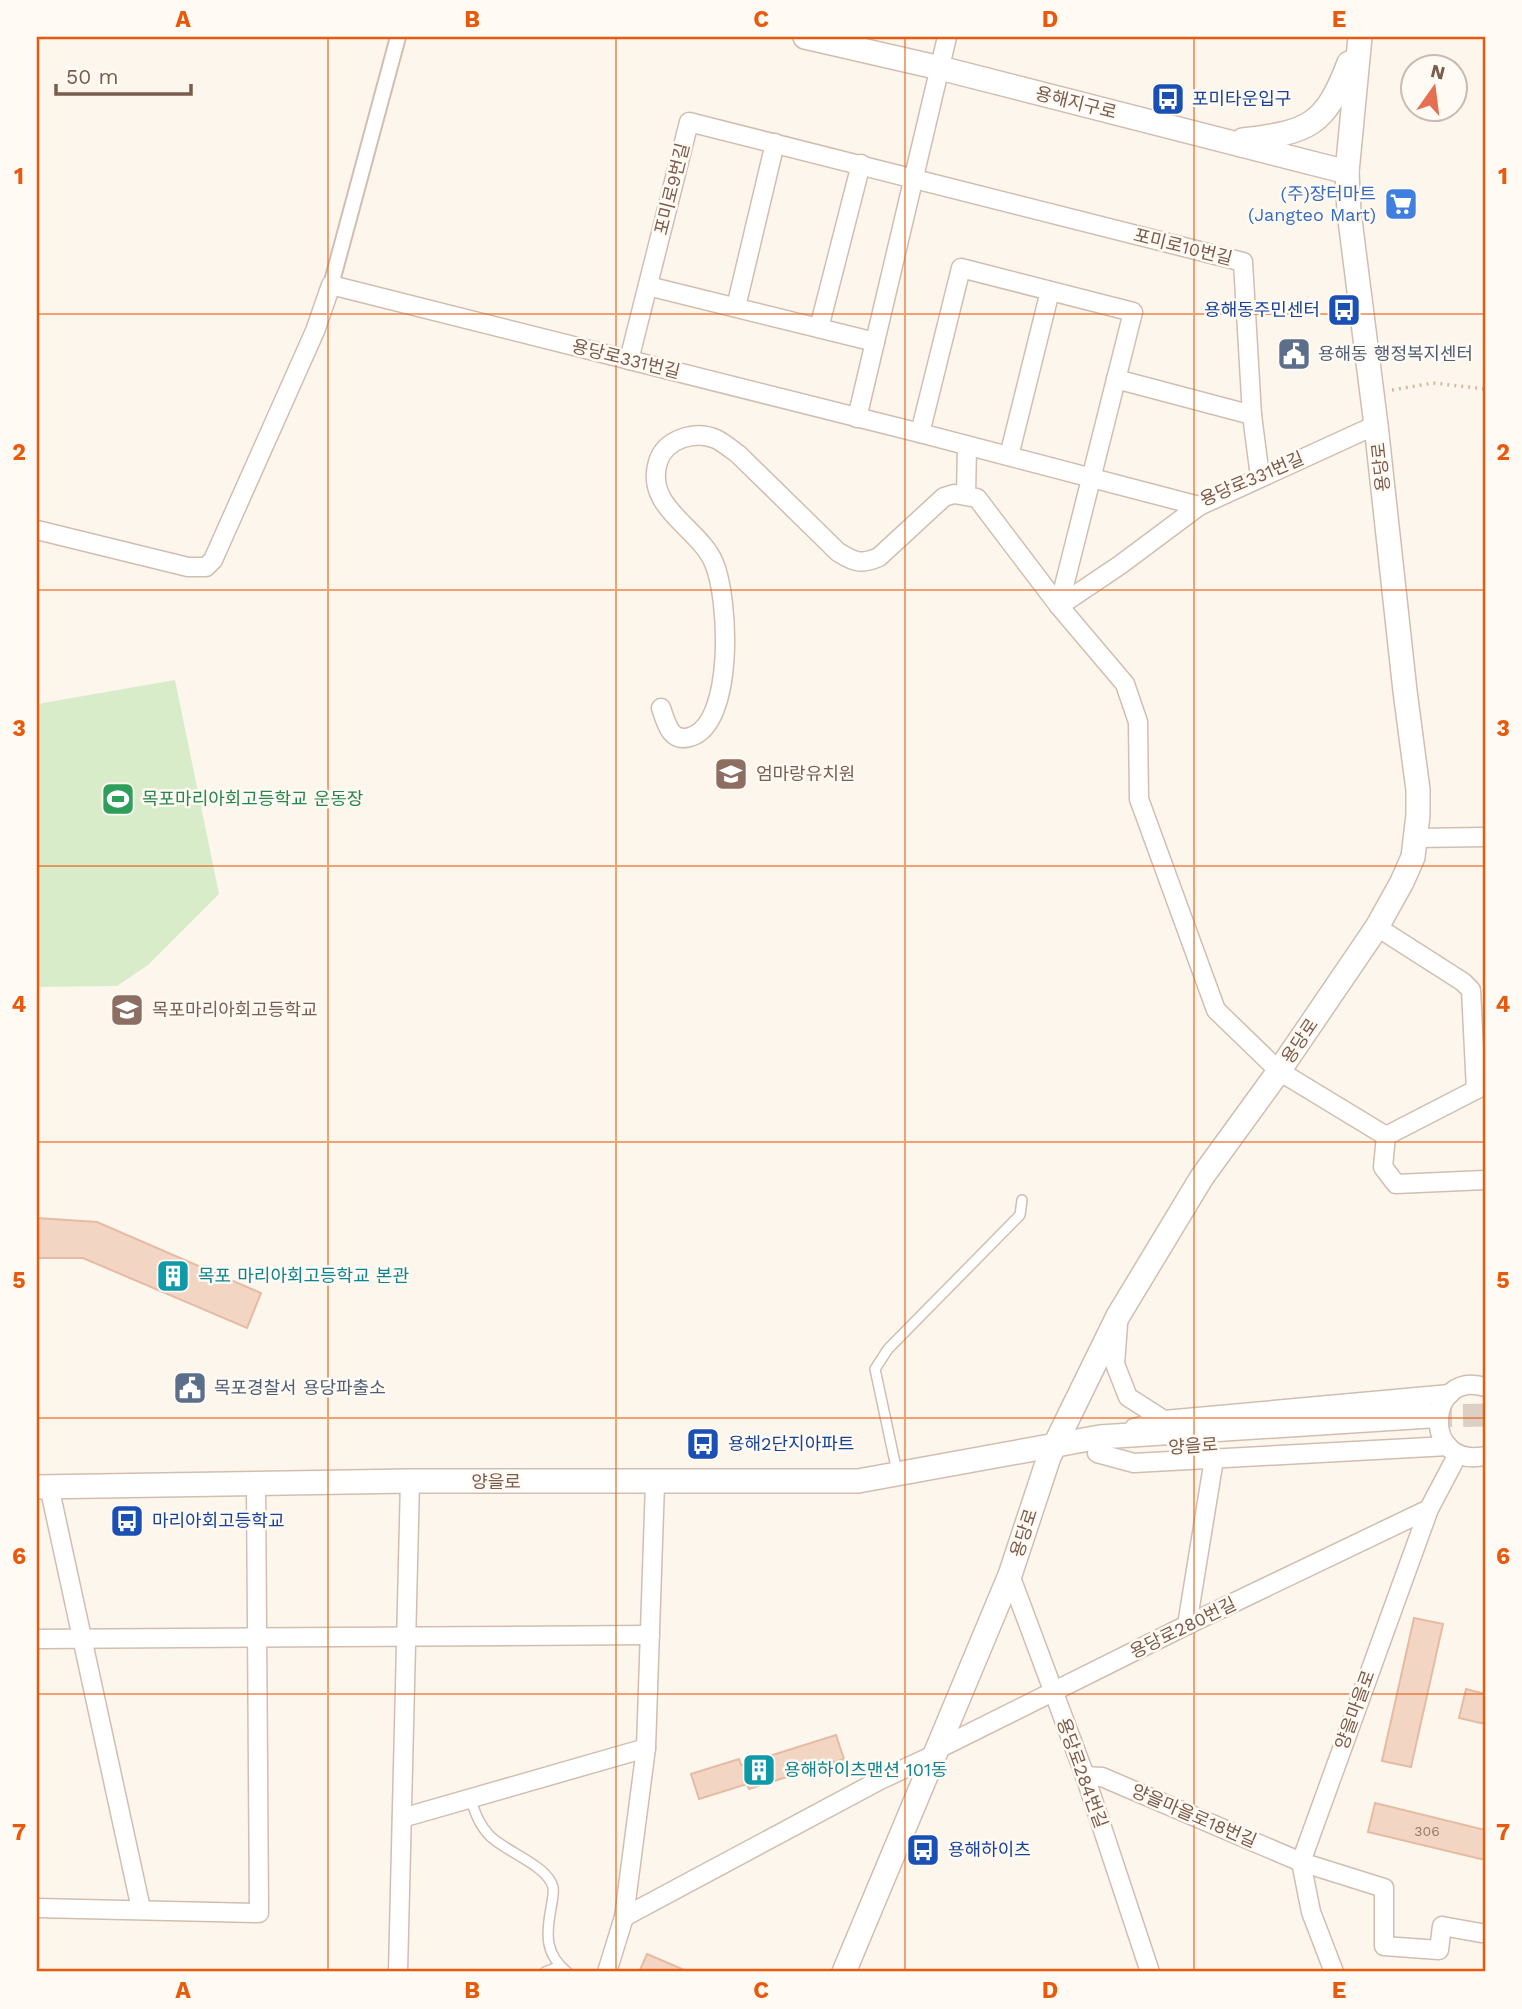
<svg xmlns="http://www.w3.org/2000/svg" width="1522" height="2009" font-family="'Work Sans','Noto Sans KR',sans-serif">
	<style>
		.green { fill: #d8ecc9 }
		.building { fill: #f3d5c3; stroke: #e6bba3; stroke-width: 2 }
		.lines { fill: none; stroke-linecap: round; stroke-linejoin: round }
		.tertiary-tunnel { stroke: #dcd0c4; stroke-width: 23; stroke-dasharray: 23 11; stroke-linecap: butt }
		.service-casing { stroke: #d1beb0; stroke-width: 12 }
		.pedestrian-casing { stroke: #d1beb0; stroke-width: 18 }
		.minor-casing { stroke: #d1beb0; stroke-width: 21 }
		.tertiary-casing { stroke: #d1beb0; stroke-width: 26 }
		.path { stroke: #d9b8a5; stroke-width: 3.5; stroke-dasharray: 2 5; stroke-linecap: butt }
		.service { stroke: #fff; stroke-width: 9 }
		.pedestrian { stroke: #fff; stroke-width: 14 }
		.minor { stroke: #fff; stroke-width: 18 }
		.tertiary { stroke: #fff; stroke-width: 23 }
		.grid { fill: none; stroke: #e8590c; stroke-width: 2; stroke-opacity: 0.55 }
		.labels { text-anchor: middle; stroke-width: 5; stroke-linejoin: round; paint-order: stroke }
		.number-label { font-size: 14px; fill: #987a6a }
		.transit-label { font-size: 18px; fill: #164399; stroke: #fffaf3; text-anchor: start }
		.street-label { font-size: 18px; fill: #7a5c4d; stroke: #fffaf3 }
		.shop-label { font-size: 18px; fill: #366cbe; stroke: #fffaf3; text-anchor: end }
		.service-label { font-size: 18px; fill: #4e5e75; stroke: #fffaf3; text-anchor: start }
		.education-label { font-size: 18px; fill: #785e54; stroke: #fffaf3; text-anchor: start }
		.leisure-label { font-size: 18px; fill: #27864d; stroke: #fffaf3; text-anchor: start }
		.culture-label { font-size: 18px; fill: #0d838f; stroke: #fffaf3; text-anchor: start }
		.neatline { fill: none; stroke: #e8590c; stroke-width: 2.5 }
		.grid-label { font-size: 23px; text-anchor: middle; font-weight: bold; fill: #e8590c }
	</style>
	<rect width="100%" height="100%" fill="#fdf6ec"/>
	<!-- green -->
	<path class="green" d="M175,680L219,894L148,965L117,986L37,987V704Z"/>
	<!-- building -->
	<g class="building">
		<path d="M37,1218L97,1222L261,1293L247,1328L83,1258H37Z"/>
		<path d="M1414,1618L1443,1624L1411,1767L1382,1761Z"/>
		<path d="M1466,1689L1485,1694V1724L1459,1718Z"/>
		<path d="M836,1735L844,1759L749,1789L747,1784L699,1799L691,1774L739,1759L741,1765Z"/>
		<path d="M1375,1803L1485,1830V1860L1368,1832Z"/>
		<path d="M647,1954L689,1972H639Z"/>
	</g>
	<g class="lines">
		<!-- tertiary-tunnel -->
		<path class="tertiary-tunnel" d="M1429,1416L1485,1415"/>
		<defs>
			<g id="service">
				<path d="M897,1472L875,1369L888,1349L1020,1215L1022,1200"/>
				<path d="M470,1798C475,1812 479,1825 490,1836C506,1852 547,1865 553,1887C554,1894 552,1902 551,1908C546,1935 545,1954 567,1972"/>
				<path d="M545,1972L560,1966"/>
			</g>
			<path id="pedestrian" d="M331,285L398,37"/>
			<g id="minor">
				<path d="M648,286L875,342"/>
				<path d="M736,307L775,143"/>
				<path d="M819,328L861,164"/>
				<path d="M629,360L689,122L1243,262L1252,415L1260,477"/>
				<path d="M1116,379L1252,415"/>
				<path d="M857,418L947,37"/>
				<path d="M920,433L961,268L1133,312L1059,606"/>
				<path d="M1009,456L1050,291"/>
				<path d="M966,495L967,446"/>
				<path d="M37,530L188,567H206L213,560L315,331L331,285L920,433L1199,506L1376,425"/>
				<path d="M1059,606L1120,565L1199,506"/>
				<path d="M661,708C666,722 670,743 690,737C735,724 729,598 714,563C699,527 644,508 658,462C665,439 695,430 716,439C724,443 731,449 738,454L838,552C854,562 861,565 879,557L944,497L954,494L977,498L1059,606L1125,684L1138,722L1139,799L1216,1010L1279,1071L1386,1136L1383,1167L1396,1184L1485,1180"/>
				<path d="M1416,838L1485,837"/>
				<path d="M1377,927L1463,982L1471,990L1476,1090"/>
				<path d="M1386,1136L1485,1085"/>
				<path d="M1118,1324L1115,1364L1128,1397L1164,1420"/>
				<path d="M1485,1387C1427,1369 1420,1469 1485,1456"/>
				<path d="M1134,1428L1164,1420L1450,1394"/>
				<path d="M1097,1453L1134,1463L1448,1446"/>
				<path d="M49,1486L141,1909"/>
				<path d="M1010,1575L1085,1776L1150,1972"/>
				<path d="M1187,1625L1214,1459"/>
				<path d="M37,1639L650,1635"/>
				<path d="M938,1749L1187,1625L1429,1509"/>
				<path d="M1085,1776L1102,1777L1301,1862L1384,1888V1946L1439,1950L1442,1926L1481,1933"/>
				<path d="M402,1818L646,1748"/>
				<path d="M37,1908L259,1913L256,1483"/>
				<path d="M624,1917L880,1780L936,1754"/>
				<path d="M398,1972L410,1481"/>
				<path d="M607,1972L624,1917L646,1748L655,1483"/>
				<path d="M1334,1972L1311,1912L1301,1862L1429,1509L1458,1454"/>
			</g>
			<g id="tertiary">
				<path d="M805,37L940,68L1347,172"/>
				<path d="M1243,140C1309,132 1325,126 1349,63"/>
				<path d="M37,1487L410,1481H858L1100,1437L1429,1416"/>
				<path d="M844,1972L1010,1575L1049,1457L1118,1316L1202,1177L1279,1071L1377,927L1402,882L1413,857L1418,815V790L1405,691L1376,425L1349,212L1347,172L1360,37"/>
			</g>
		</defs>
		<!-- service casing -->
		<use href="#service" class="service-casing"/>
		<!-- pedestrian casing -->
		<use href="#pedestrian" class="pedestrian-casing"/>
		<!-- minor casing -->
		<use href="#minor" class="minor-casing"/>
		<!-- tertiary casing -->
		<use href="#tertiary" class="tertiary-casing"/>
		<!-- path -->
		<path class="path" d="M1392,390L1433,383L1485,389"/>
		<!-- service -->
		<use href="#service" class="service"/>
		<!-- pedestrian -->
		<use href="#pedestrian" class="pedestrian"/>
		<!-- minor -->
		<use href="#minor" class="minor"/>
		<!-- tertiary -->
		<use href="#tertiary" class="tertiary"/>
	</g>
	<!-- grid -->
	<path class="grid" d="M328,37V1972M616,37V1972M905,37V1972M1194,37V1972M37,314H1485M37,590H1485M37,866H1485M37,1142H1485M37,1418H1485M37,1694H1485"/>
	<!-- icons -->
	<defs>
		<symbol id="bus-square" viewBox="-11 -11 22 22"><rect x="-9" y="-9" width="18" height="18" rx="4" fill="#1a4fb4" stroke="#fffaf3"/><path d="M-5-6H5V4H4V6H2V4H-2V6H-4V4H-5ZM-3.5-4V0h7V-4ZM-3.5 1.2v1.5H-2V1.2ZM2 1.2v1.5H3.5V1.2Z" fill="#fff"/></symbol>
		<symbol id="supermarket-square" viewBox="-11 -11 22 22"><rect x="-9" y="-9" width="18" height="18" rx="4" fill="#3f7fe0" stroke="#fffaf3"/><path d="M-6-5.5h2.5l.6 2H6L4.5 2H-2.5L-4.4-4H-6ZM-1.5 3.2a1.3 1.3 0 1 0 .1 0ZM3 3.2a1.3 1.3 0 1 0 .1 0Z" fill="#fff"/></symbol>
		<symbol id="civic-square" viewBox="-11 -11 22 22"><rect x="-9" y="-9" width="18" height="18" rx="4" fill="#5c6f8a" stroke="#fffaf3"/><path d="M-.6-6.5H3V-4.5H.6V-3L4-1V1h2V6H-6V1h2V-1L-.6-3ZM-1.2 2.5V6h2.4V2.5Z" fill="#fff"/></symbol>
		<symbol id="school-square" viewBox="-11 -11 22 22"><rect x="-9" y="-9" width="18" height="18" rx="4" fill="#8d6e63" stroke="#fffaf3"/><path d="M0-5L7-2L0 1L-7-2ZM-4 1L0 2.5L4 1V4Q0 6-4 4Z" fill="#fff"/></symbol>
		<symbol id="stadium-square" viewBox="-11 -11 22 22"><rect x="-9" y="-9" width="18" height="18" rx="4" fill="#2e9e5b" stroke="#fffaf3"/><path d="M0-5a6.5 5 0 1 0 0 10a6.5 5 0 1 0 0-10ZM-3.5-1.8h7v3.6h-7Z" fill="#fff"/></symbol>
		<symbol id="building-square" viewBox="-11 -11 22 22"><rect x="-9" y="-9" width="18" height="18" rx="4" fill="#0f9aa8" stroke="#fffaf3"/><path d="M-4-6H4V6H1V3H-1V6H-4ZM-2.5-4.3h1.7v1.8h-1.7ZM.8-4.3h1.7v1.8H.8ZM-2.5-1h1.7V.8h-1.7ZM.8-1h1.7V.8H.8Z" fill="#fff"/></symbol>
	</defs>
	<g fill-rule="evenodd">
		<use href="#bus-square" x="1149" y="80" width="38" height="38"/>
		<use href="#supermarket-square" x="1382" y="185" width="38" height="38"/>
		<use href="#bus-square" x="1325" y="291" width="38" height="38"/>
		<use href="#civic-square" x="1275" y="335" width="38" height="38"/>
		<use href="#school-square" x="712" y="755" width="38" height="38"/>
		<use href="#stadium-square" x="99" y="780" width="38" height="38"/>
		<use href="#school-square" x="108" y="991" width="38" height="38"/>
		<use href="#building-square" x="154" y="1257" width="38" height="38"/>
		<use href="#civic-square" x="171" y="1369" width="38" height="38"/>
		<use href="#bus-square" x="684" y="1425" width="38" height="38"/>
		<use href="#bus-square" x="108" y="1502" width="38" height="38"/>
		<use href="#building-square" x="740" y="1751" width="38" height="38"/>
		<use href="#bus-square" x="904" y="1831" width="38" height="38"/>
	</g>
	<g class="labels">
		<!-- number labels -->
		<g class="number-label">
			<text x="1427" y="1836">306</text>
		</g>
		<!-- transit labels -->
		<g class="transit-label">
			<text x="1192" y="105">포미타운입구</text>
			<text x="1320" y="316" text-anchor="end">용해동주민센터</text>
			<text x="728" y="1450">용해2단지아파트</text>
			<text x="152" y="1527">마리아회고등학교</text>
			<text x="948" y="1856">용해하이츠</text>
		</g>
		<!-- street labels -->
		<g class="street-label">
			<text transform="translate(1076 103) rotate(14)" y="6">용해지구로</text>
			<text transform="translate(672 189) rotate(-76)" y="6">포미로9번길</text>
			<text transform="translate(1183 247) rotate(14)" y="6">포미로10번길</text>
			<text transform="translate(626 359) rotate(14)" y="6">용당로331번길</text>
			<text transform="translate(1381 467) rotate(-96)" y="6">용당로</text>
			<text transform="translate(1252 479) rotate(-23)" y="6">용당로331번길</text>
			<text transform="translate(1300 1041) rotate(-56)" y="6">용당로</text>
			<text transform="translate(1193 1446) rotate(-4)" y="6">양을로</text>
			<text x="496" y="1488">양을로</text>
			<text transform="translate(1024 1533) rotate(-72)" y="6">용당로</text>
			<text transform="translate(1183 1628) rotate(-26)" y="6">용당로280번길</text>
			<text transform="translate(1355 1710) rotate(-70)" y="6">양을마을로</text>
			<text transform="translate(1082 1773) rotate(70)" y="6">용당로284번길</text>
			<text transform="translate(1194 1816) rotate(23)" y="6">양을마을로18번길</text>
		</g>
		<!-- shop labels -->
		<g class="shop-label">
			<text x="1376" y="200">(주)장터마트<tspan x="1376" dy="21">(Jangteo Mart)</tspan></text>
		</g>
		<!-- service labels -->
		<g class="service-label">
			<text x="1318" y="360">용해동 행정복지센터</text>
			<text x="214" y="1394">목포경찰서 용당파출소</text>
		</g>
		<!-- education labels -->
		<g class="education-label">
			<text x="756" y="780">엄마랑유치원</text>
			<text x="152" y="1016">목포마리아회고등학교</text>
		</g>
		<!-- leisure labels -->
		<g class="leisure-label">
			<text x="142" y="805">목포마리아회고등학교 운동장</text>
		</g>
		<!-- culture labels -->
		<g class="culture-label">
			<text x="198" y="1282">목포 마리아회고등학교 본관</text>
			<text x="784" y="1776">용해하이츠맨션 101동</text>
		</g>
	</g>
	<!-- border -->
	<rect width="1522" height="2009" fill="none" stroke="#fffaf3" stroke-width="77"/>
	<!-- north arrow -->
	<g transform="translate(1434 88) rotate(14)"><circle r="33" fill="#fffaf3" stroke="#cabbb1" stroke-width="2"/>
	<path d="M0-5L12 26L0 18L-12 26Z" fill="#e76f51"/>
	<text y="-10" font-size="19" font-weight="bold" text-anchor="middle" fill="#7a5c4d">N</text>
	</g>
	<!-- scale -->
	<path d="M56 84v10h135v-10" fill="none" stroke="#7a5c4d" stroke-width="3.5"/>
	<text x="66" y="84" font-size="21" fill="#7a5c4d" stroke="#fffaf3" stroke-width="5" paint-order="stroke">50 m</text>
	<rect x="38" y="38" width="1446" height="1932" class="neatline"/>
	<g class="grid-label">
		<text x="183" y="27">A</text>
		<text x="472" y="27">B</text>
		<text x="761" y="27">C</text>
		<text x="1050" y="27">D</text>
		<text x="1339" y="27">E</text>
		<text x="19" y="184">1</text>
		<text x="1503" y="184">1</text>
		<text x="19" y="460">2</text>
		<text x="1503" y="460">2</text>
		<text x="19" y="736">3</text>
		<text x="1503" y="736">3</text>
		<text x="19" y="1012">4</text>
		<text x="1503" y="1012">4</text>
		<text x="19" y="1288">5</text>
		<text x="1503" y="1288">5</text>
		<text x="19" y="1564">6</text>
		<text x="1503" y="1564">6</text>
		<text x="19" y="1840">7</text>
		<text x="1503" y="1840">7</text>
		<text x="183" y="1998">A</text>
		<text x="472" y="1998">B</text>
		<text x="761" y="1998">C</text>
		<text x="1050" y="1998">D</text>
		<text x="1339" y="1998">E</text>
	</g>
</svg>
